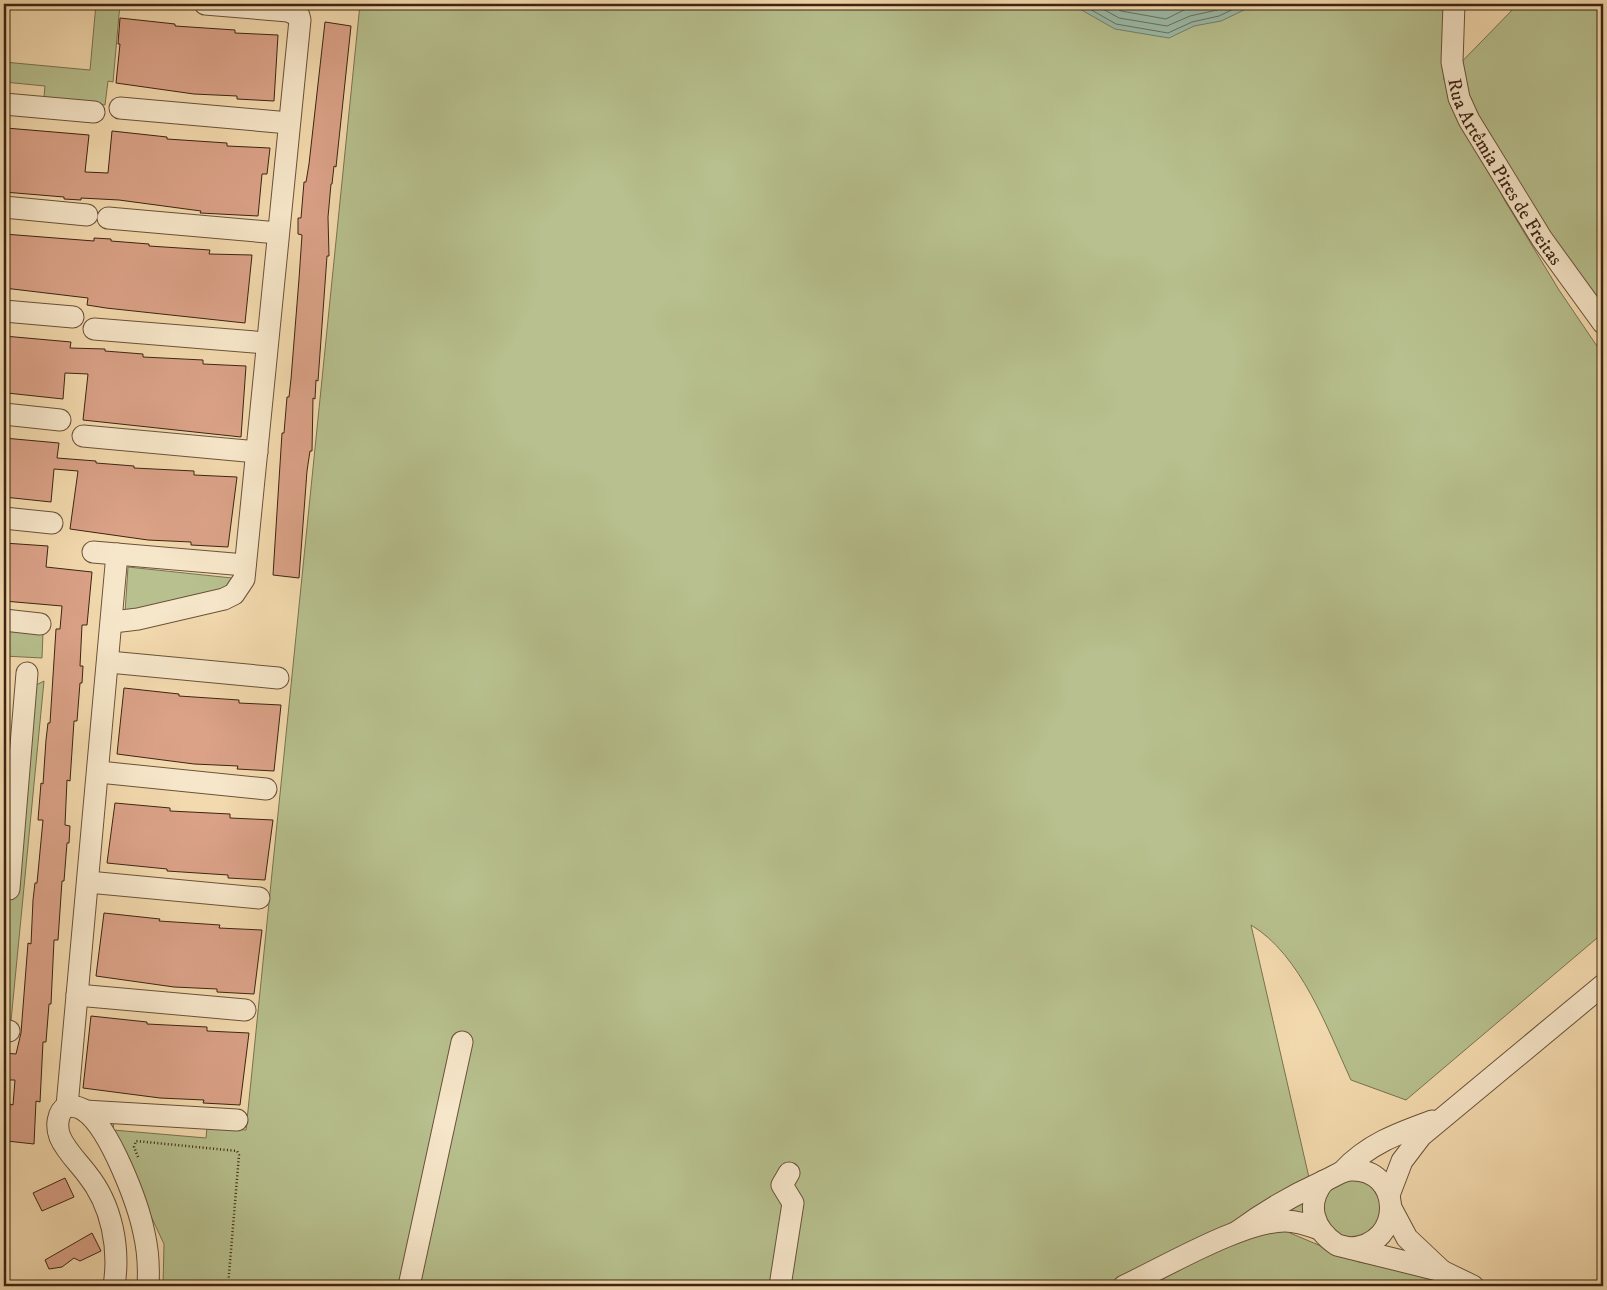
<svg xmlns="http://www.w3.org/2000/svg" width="1607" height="1290" font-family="'IM FELL DW Pica',serif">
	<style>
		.green { fill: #b7c08e; stroke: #7a7250 }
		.water { fill: #9bbba9; stroke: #757f6d }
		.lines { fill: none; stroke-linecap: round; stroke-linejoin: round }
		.shore { stroke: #6c705e; stroke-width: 1 }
		.building { fill: #dba288; stroke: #3c2413 }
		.minor-casing { stroke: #6a523a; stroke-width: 23 }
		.path { stroke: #3c2413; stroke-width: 2.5; stroke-dasharray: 1 2.5; stroke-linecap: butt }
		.minor { stroke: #f7e7ca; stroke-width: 21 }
		.labels { text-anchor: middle; stroke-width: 4; stroke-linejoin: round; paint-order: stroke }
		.street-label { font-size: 19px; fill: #3c2413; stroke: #f7e7ca }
	</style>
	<rect width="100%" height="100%" fill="#f3daae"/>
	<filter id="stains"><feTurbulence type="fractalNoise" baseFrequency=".004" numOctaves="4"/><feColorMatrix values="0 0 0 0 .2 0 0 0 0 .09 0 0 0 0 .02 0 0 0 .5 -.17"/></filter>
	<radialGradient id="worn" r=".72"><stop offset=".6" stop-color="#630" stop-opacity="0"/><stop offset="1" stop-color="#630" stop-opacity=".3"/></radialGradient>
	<!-- green -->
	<g class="green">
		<path d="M96,4H120L113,82L108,81L105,105L44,97L45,86L4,82V62L90,70Z"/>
		<path d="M360,4H1449L1444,80L1518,4H1603V338L1448,88L1505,201L1559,290L1603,355V933L1406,1100L1351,1080C1327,1028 1301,955 1251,925L1316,1208L1320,1195L1346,1176L1373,1185L1382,1201L1377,1228L1348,1243L1319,1223L1290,1233L1359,1262L1414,1272L1444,1286H163L164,1244L106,1120H114L113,1130L206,1138L207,1127L246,1130Z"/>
		<path d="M128,567L232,578L229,587L125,613Z"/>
		<path d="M4,629L43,632L42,658L4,656Z"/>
		<path d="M44,681L11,1021L4,1020V899L34,686Z"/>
	</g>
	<!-- water -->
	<path class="water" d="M1071,4H1251L1246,9L1221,21L1194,26L1169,38L1115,29Z"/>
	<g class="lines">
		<!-- shore -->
		<g class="shore">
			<path d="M1081,4L1116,24L1168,33L1192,22L1219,16L1244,4"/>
			<path d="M1094,4L1119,18L1167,26L1190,16L1217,10L1231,4"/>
			<path d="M1109,4L1121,11L1166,19L1188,8L1211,4"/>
		</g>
	</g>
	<!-- building -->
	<g class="building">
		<path d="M120,18L175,24V26L235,30V33L278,35L274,101L237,99V96L194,94L116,83L120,44H118Z"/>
		<path d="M325,22L351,26L336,167L334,166L332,184H331L328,217L329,256H327L318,381L316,380L315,399L313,398L312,451H310L307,471L299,578L273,575L282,433H284L287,397H289L291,379L299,279L302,235L298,234V218H301L304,182H306L309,164Z"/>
		<path d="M6,128L89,135L85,172L108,173L112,131L167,137V139L227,143V146L270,148L267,174H262L258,216L200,213L201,211L119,200L81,198V200L64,199V197L4,192Z"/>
		<path d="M4,234L94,241V238L111,239V241L149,244V246L210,250L209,254L252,255L245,323L106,308L87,305L88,298L4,288Z"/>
		<path d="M4,336L71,342L70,348L105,349V351L143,354V357L203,360V364L246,366L241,437L83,420L88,374L65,373L63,399L7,393L4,391Z"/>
		<path d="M4,438L59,443L57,458L96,461V463L134,466V468L194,471V475L237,477L228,547L191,545V542L148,540L70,529L78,471L54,469L51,502L4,497Z"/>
		<path d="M4,543L48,546L46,567L92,572L87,625H82L80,666H83L82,683H80L77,721H74L70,781L67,780L65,825L70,826L69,843H67L64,881H62L58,940H54L51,1004H49L46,1042H43L40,1102L36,1101L34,1144L7,1141L10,1104L13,1105L15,1080H4V1053L16,1054L21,1033L28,943L31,944L33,900L35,883H37L43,820H38L41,783L43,784L46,740L48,723H50L56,629H60L62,606L4,601Z"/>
		<path d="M124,688L179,694V696L239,700V703L281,705L274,771L237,769L238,766L194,764L117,754Z"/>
		<path d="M115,803L170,808V811L230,814V818L273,820L265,880L228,878V875L167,871V869L107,863Z"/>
		<path d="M104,913L160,919L159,921L220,925L219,928L262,930L254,994L217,992V989L174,987L96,976Z"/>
		<path d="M91,1016L147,1022V1024L207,1027V1031L249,1033L240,1105L203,1103L204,1100L160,1098L83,1088Z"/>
		<path d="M65,1178L74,1197L42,1211L33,1193Z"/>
		<path d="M92,1233L101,1251L80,1261L74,1258L62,1267L49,1269L45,1260Z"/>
	</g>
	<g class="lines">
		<defs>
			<g id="minor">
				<path id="s1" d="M1454,4L1452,62L1459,98L1469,120L1542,239L1603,323"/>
				<path d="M4,104L94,112"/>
				<path d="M120,108L289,123"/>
				<path d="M4,207L87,215"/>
				<path d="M108,218L278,233"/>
				<path d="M4,311L73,317"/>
				<path d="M94,329L267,343"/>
				<path d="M4,414L60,420"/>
				<path d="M83,436L257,452"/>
				<path d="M4,518L52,523"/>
				<path d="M93,552L245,565"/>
				<path d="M4,620L40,624"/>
				<path d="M113,622L138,619L224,599L234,594L244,579L300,20L299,16L288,11L205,4"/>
				<path d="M109,662L278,678"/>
				<path d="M99,772L266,789"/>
				<path d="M88,882L259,898"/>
				<path d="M4,889H9L27,673"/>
				<path d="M77,995L245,1010"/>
				<path d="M4,1030L9,1031"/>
				<path d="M67,1106C73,1106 80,1107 85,1111C110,1129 138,1203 144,1233C148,1250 149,1269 148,1286"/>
				<path d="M85,1111L237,1120"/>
				<path d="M1343,1171C1368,1144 1399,1133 1432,1121"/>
				<path d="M1324,1181C1305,1204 1313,1229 1337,1245L1442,1271L1473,1286"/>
				<path d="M1389,1195L1402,1161L1421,1136L1603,985"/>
				<path d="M1391,1208L1407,1238L1442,1271"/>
				<path d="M1237,1232C1264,1212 1291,1196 1322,1182C1332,1178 1340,1171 1350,1170C1402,1167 1406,1245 1350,1248"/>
				<path d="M114,1286C120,1248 112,1205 87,1174C78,1162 66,1151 60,1137C56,1127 57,1112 67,1106L117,554"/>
				<path d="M409,1286L462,1042"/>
				<path d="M780,1286L793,1203L782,1185L789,1173"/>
				<path d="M1124,1286C1165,1267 1242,1221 1285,1221C1297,1221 1308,1225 1319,1229"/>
			</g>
		</defs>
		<!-- minor casing -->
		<use href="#minor" class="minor-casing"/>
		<!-- path -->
		<g class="path">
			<path d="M138,1157L134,1147L136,1141L237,1151L239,1155L228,1286"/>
			<path d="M181,1283L183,1286"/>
		</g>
		<!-- minor -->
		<use href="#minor" class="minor"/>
	</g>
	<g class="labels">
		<!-- street labels -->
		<g class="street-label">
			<text dy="7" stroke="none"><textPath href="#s1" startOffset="181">Rua Artêmia Pires de Freitas</textPath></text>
		</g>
	</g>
	<!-- margin -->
	<rect width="1607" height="1290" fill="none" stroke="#f3daae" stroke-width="20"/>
	<rect x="5" y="5" width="1597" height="1280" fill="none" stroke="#3c2413" stroke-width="2.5"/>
	<rect x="10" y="10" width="1587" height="1270" fill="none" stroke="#3c2413"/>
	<rect width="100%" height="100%" filter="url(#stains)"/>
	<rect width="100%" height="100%" fill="url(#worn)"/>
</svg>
